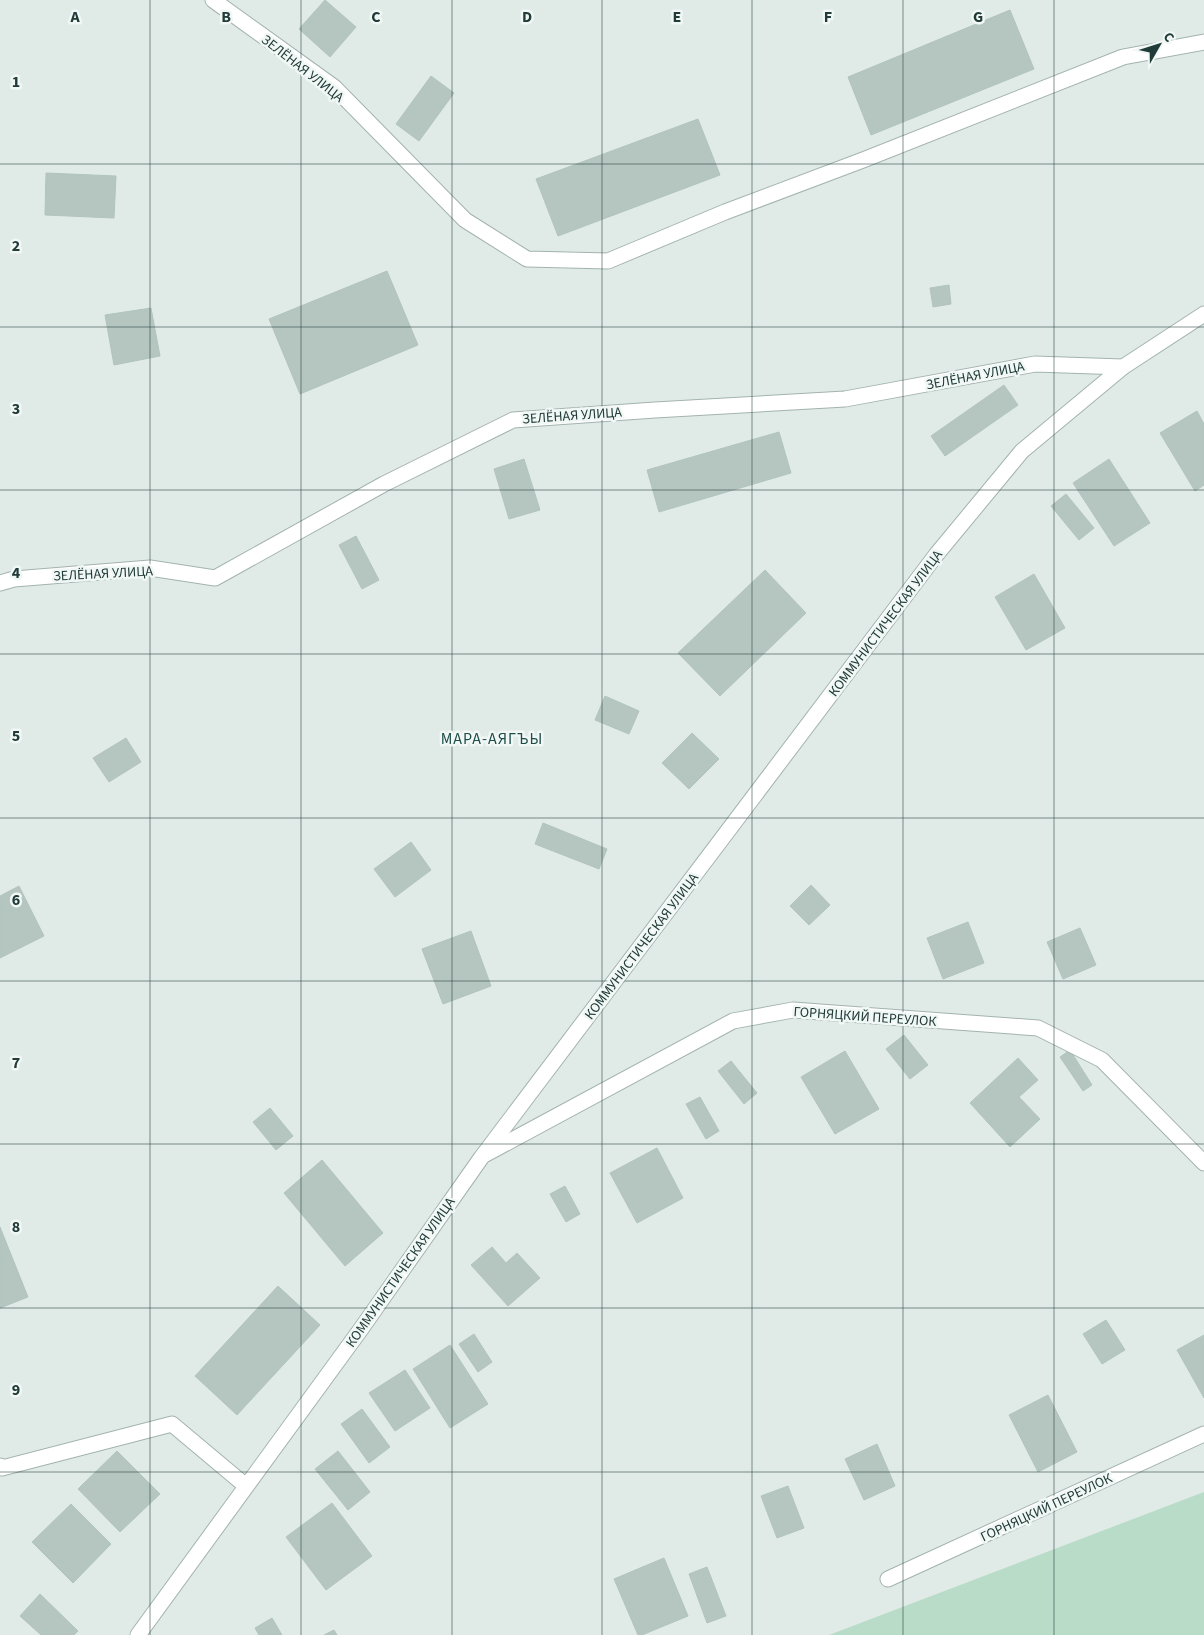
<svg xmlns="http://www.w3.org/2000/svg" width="1204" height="1635" font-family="'Source Sans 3',sans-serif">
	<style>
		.green { fill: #b8dcc7 }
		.building { fill: #b5c6c1; stroke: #b2c4bf }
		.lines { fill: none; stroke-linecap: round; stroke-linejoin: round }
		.minor-casing { stroke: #a3b3af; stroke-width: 17 }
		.minor { stroke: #fff; stroke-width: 15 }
		.grid { fill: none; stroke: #203b38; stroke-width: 1; stroke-opacity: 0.55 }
		.labels { text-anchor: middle; stroke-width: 5; stroke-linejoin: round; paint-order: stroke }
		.street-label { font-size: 14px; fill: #203b38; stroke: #f0f7f5 }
		.quarter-label { font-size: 16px; letter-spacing: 1px; fill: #1c4d48; stroke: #f0f7f5 }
		.grid-label { font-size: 16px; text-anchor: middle; font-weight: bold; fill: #203b38; stroke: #f0f7f5; stroke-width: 5; stroke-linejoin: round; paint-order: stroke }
	</style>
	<rect width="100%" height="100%" fill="#e0ebe7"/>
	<!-- green -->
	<path class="green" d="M1204,1492V1635H829Z"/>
	<!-- building -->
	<g class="building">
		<path d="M325,0L356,27L330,57L299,29Z"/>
		<path d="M1010,10L1034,69L871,135L848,77Z"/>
		<path d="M431,76L454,93L419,141L396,124Z"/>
		<path d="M698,119L720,175L558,236L536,179Z"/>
		<path d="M46,173L116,176L114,218L45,215Z"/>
		<path d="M387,271L418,345L300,394L269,319Z"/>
		<path d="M949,285L951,304L933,307L930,288Z"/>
		<path d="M151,308L160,356L114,365L105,315Z"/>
		<path d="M1004,385L1018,405L945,456L931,436Z"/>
		<path d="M1197,411L1204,424V485L1195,491L1160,433Z"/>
		<path d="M779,432L791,473L659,512L647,470Z"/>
		<path d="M524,459L540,510L509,519L494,469Z"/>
		<path d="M1109,459L1150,523L1114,546L1073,483Z"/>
		<path d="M1066,494L1094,528L1079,540L1051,506Z"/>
		<path d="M356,536L379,580L362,589L339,545Z"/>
		<path d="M765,570L806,613L720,696L678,653Z"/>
		<path d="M1034,574L1065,628L1026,650L995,597Z"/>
		<path d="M605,696L639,711L629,734L595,720Z"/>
		<path d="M692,733L719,759L689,789L662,763Z"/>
		<path d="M126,738L141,762L109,782L93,758Z"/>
		<path d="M543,823L607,849L599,869L535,844Z"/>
		<path d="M411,842L431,870L395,897L374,869Z"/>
		<path d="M811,885L830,905L809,925L790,906Z"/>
		<path d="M19,886L44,936L0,958V896Z"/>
		<path d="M968,922L984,963L943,979L927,938Z"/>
		<path d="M1080,928L1096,965L1063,979L1047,942Z"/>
		<path d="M471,931L491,986L443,1004L422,949Z"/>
		<path d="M904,1035L928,1065L910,1079L886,1049Z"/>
		<path d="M1070,1050L1092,1085L1083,1091L1060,1057Z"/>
		<path d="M845,1051L879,1109L835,1134L801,1077Z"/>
		<path d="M1018,1058L1038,1080L1019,1097L1040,1119L1010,1147L970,1103Z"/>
		<path d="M731,1061L757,1093L744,1104L718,1071Z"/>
		<path d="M700,1097L719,1131L706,1139L686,1104Z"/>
		<path d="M270,1108L293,1136L276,1150L253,1122Z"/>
		<path d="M657,1148L683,1198L637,1223L610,1173Z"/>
		<path d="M322,1160L383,1233L345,1266L284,1193Z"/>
		<path d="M565,1186L580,1214L566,1222L550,1194Z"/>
		<path d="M0,1227L28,1297L0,1308Z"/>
		<path d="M492,1247L506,1263L517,1253L540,1278L508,1306L471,1265Z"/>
		<path d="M278,1286L320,1325L237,1415L195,1376Z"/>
		<path d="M1106,1320L1125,1350L1102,1364L1083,1334Z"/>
		<path d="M474,1334L492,1362L478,1372L459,1344Z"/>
		<path d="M1204,1335V1398L1177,1350Z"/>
		<path d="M450,1345L488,1404L450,1428L413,1369Z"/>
		<path d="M405,1370L430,1408L395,1431L369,1393Z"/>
		<path d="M1048,1395L1077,1452L1038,1472L1009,1415Z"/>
		<path d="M362,1409L390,1447L369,1463L341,1424Z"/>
		<path d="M877,1444L895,1486L864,1500L845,1459Z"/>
		<path d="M117,1451L160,1494L120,1532L78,1489Z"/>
		<path d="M338,1451L370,1492L348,1510L315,1469Z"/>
		<path d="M788,1486L804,1528L777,1538L761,1496Z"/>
		<path d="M332,1503L372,1556L326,1590L286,1537Z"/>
		<path d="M71,1504L111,1544L73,1583L32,1542Z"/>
		<path d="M664,1558L688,1616L642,1635H638L614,1579Z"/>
		<path d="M707,1567L726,1616L707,1623L689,1574Z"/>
		<path d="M40,1594L78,1631L74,1635H41L20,1616Z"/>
		<path d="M272,1618L282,1635H259L255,1628Z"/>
		<path d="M334,1630L337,1635H324Z"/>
	</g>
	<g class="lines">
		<defs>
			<g id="minor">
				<path d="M213,0L334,87L465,220L527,259L608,261L725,212L863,160L1123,57L1204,42"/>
				<path d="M0,583L14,579L150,568L215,578L384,484L513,420L655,410L845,399L1035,364L1123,367"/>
				<path d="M486,1154L733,1021L793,1010L1038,1028L1102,1060L1204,1163"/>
				<path d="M0,1466L2,1468L172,1424L246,1486"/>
				<path d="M888,1579L1204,1434"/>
				<path d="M138,1635L361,1329L481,1158L936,555L1022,451L1123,367L1204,314"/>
			</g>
		</defs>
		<!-- minor casing -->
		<use href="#minor" class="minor-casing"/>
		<!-- minor -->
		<use href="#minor" class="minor"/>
	</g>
	<!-- grid -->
	<path class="grid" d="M150,0V1635M301,0V1635M452,0V1635M602,0V1635M752,0V1635M903,0V1635M1054,0V1635M0,164H1204M0,327H1204M0,490H1204M0,654H1204M0,818H1204M0,981H1204M0,1144H1204M0,1308H1204M0,1472H1204"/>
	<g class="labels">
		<!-- street labels -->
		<g class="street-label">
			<text transform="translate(303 68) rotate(38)" y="5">ЗЕЛЁНАЯ УЛИЦА</text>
			<text transform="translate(975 375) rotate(-11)" y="5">ЗЕЛЁНАЯ УЛИЦА</text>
			<text transform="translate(572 415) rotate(-4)" y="5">ЗЕЛЁНАЯ УЛИЦА</text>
			<text transform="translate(103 573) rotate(-3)" y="5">ЗЕЛЁНАЯ УЛИЦА</text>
			<text transform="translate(885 623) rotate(-53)" y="5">КОММУНИСТИЧЕСКАЯ УЛИЦА</text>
			<text transform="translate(641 946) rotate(-53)" y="5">КОММУНИСТИЧЕСКАЯ УЛИЦА</text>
			<text transform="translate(865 1016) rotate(4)" y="5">ГОРНЯЦКИЙ ПЕРЕУЛОК</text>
			<text transform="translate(400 1272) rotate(-55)" y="5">КОММУНИСТИЧЕСКАЯ УЛИЦА</text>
			<text transform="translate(1046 1507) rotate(-25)" y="5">ГОРНЯЦКИЙ ПЕРЕУЛОК</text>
		</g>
		<!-- quarter labels -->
		<g class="quarter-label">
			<text x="492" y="744">МАРА-АЯГЪЫ</text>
		</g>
	</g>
	<g class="grid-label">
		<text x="75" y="22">A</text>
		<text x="226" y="22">B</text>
		<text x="376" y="22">C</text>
		<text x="527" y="22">D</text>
		<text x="677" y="22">E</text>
		<text x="828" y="22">F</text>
		<text x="978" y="22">G</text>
		<text x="16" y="87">1</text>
		<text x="16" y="251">2</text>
		<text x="16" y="414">3</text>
		<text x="16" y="578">4</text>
		<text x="16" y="741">5</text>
		<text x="16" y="905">6</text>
		<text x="16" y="1068">7</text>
		<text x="16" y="1232">8</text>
		<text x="16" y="1395">9</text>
	</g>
	<!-- north arrow -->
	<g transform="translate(1159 45) rotate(51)" stroke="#f0f7f5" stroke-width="4" paint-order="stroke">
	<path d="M0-4L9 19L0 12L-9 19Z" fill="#203b38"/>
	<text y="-8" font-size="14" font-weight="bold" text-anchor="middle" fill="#203b38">С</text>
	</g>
</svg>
